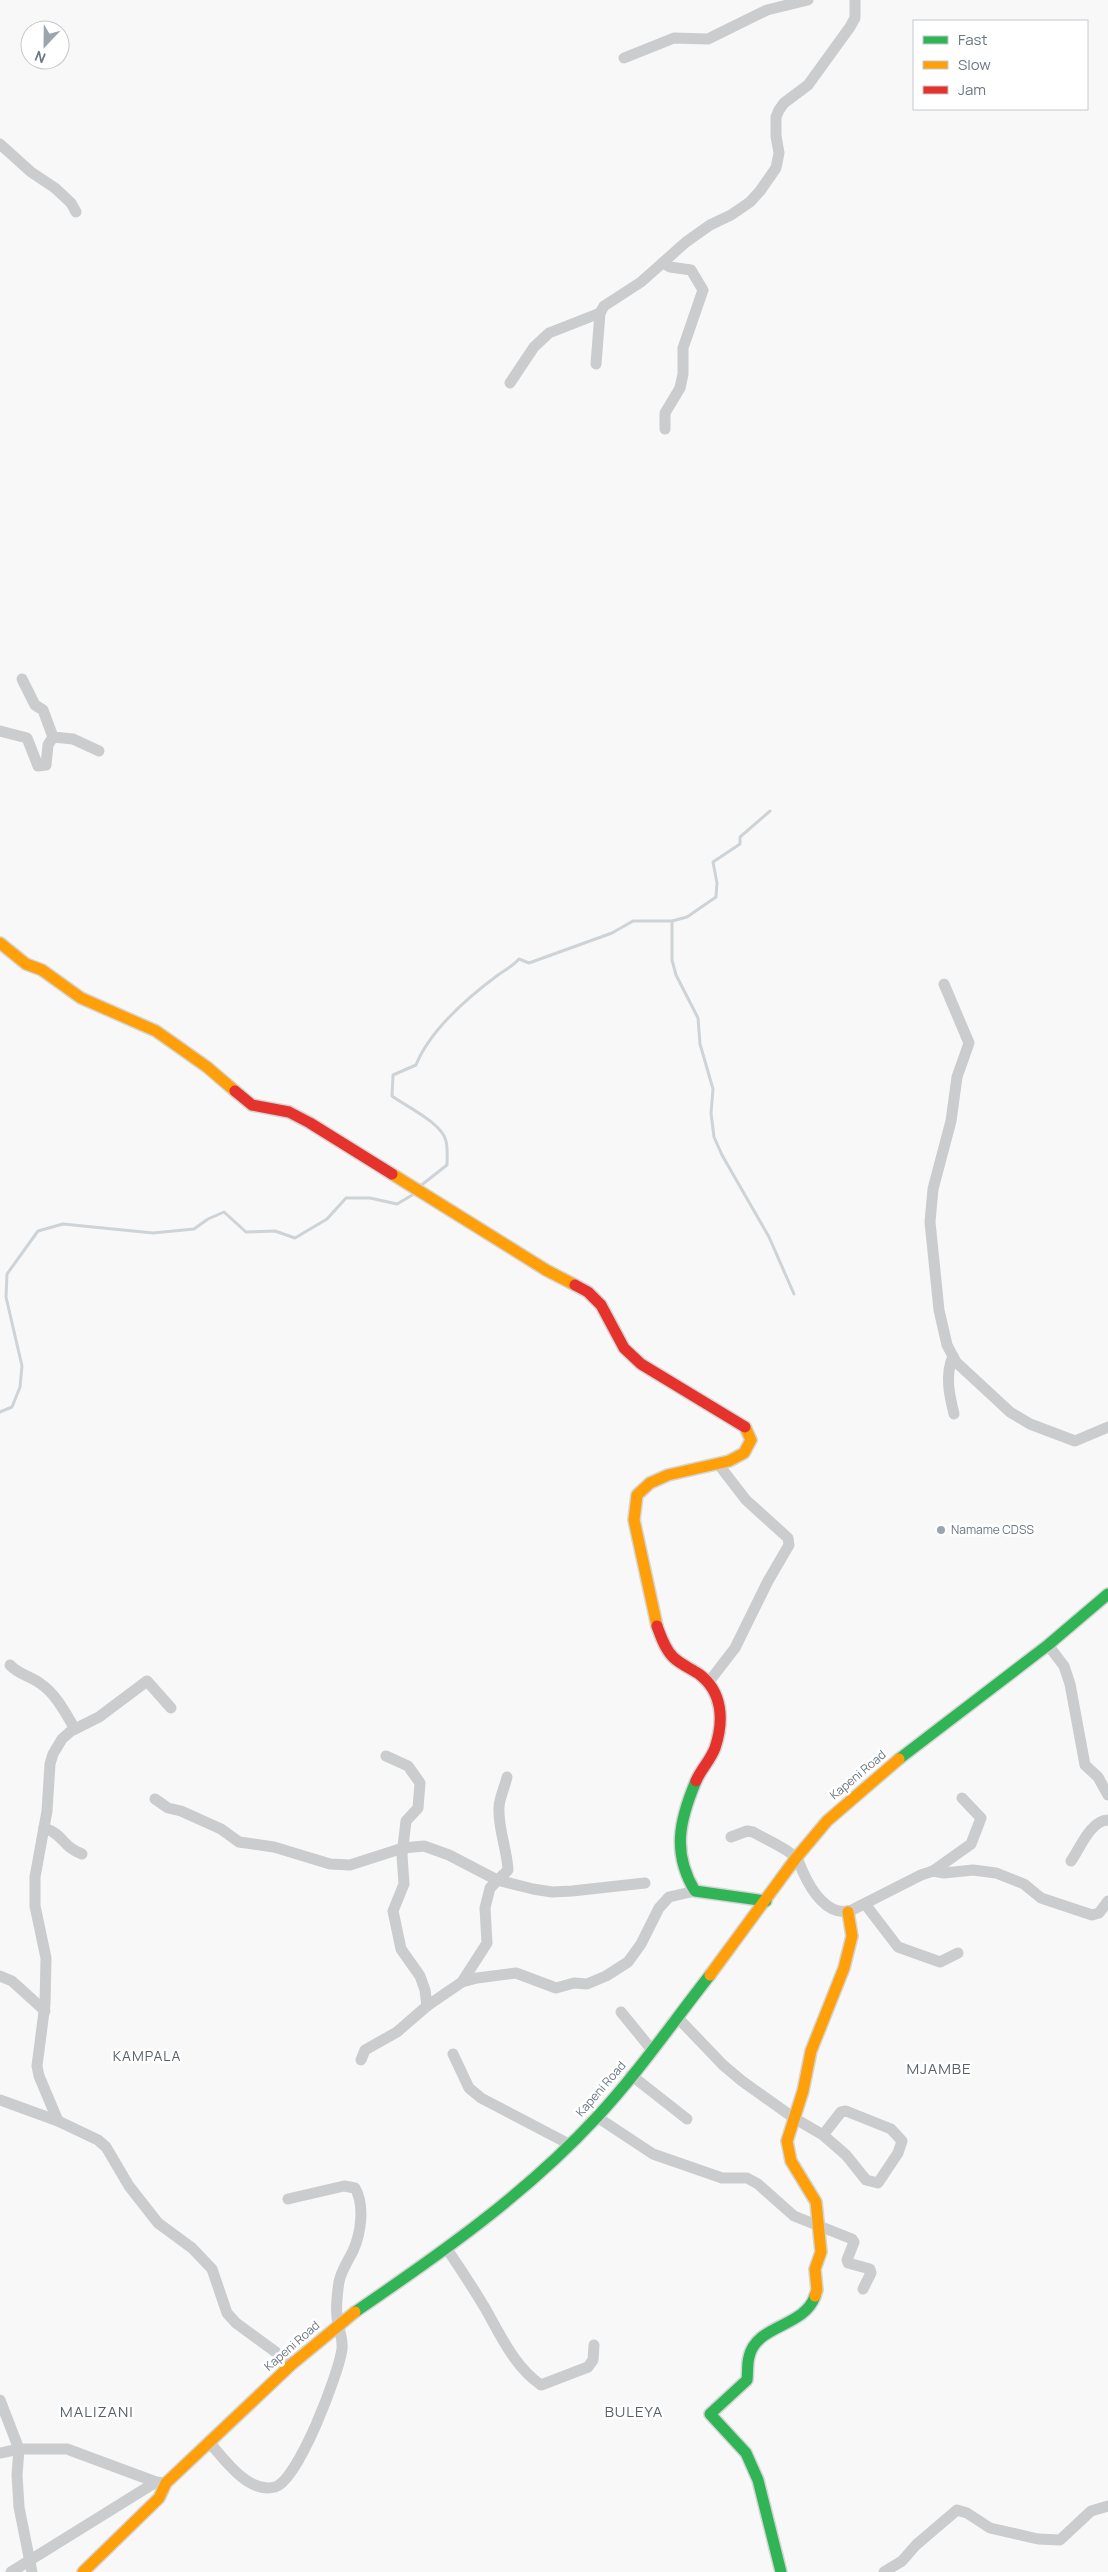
<svg xmlns="http://www.w3.org/2000/svg" width="1108" height="2572" font-family="Manrope,sans-serif">
	<style>
		.lines { fill: none; stroke-linecap: round; stroke-linejoin: round }
		.stream { stroke: #cdd3d6; stroke-width: 3 }
		.fast-casing { stroke: #d4d5d5; stroke-width: 14 }
		.slow-casing { stroke: #d4d5d5; stroke-width: 14 }
		.jam-casing { stroke: #d4d5d5; stroke-width: 14 }
		.street { stroke: #cbccce; stroke-width: 11 }
		.fast { stroke: #30b455; stroke-width: 11 }
		.slow { stroke: #ff9f0a; stroke-width: 11 }
		.jam { stroke: #e5322d; stroke-width: 11 }
		.poi-dot { fill: #9ca4ad; stroke: #fff; stroke-width: 2 }
		.labels { text-anchor: middle; stroke-width: 5; stroke-linejoin: round; paint-order: stroke }
		.poi-label { font-size: 12px; fill: #6b7784; stroke: #fff; text-anchor: start }
		.street-label { font-size: 12px; fill: #6b7784; stroke: #fff }
		.neighbourhood-label { font-size: 14px; letter-spacing: 1px; fill: #58616a; stroke: #fff }
		.quarter-label { font-size: 15px; letter-spacing: 1px; fill: #58616a; stroke: #fff }
	</style>
	<rect width="100%" height="100%" fill="#f8f8f8"/>
	<g class="lines">
		<!-- stream -->
		<g class="stream">
			<path d="M770,811L740,837V844L713,862L717,883L716,897L687,917L672,921V960L676,975L698,1018L700,1044L713,1089L711,1113L714,1137L722,1155L769,1237L794,1294"/>
			<path d="M419,1187L447,1165C447,1158 448,1149 446,1141C442,1123 407,1107 392,1096L393,1075L416,1065C430,1030 467,998 498,975C505,970 513,966 519,959L529,963L612,933L633,921H672"/>
			<path d="M0,1412L12,1407L20,1387L22,1366L6,1297L7,1274L38,1231L63,1224L153,1233L194,1229L208,1219L224,1212L246,1232L275,1231L295,1238L327,1219L346,1198H370L397,1204L414,1194"/>
		</g>
		<defs>
			<g id="fast">
				<path d="M899,1759L1048,1645L1108,1594"/>
				<path d="M696,1781C679,1821 672,1853 695,1891L766,1901"/>
				<path d="M355,2312C440,2254 526,2194 597,2117C638,2073 673,2022 710,1975"/>
				<path d="M781,2572L758,2480L746,2453L710,2414L747,2380C748,2372 747,2364 749,2357C756,2324 804,2328 815,2296"/>
			</g>
			<g id="slow">
				<path d="M0,943L26,964L42,970L81,998L156,1031L207,1067L235,1091"/>
				<path d="M392,1174L546,1270L575,1285"/>
				<path d="M657,1626L634,1520L637,1495L650,1483L668,1475L729,1461L744,1453L751,1440L745,1427"/>
				<path d="M710,1975L796,1858L827,1821L899,1759"/>
				<path d="M815,2296L817,2290L815,2269L821,2252L816,2202L791,2161L787,2141L803,2091L811,2051L844,1968L852,1936L848,1912"/>
				<path d="M83,2572L159,2498L166,2483L292,2364L355,2312"/>
			</g>
			<g id="jam">
				<path d="M235,1091L252,1105L289,1112L310,1123L392,1174"/>
				<path d="M575,1285L588,1292L601,1305L624,1348L641,1364L745,1427"/>
				<path d="M657,1626C661,1637 665,1649 673,1657C680,1664 690,1668 699,1674C723,1692 724,1721 715,1748C710,1761 701,1769 696,1781"/>
			</g>
		</defs>
		<!-- fast casing -->
		<use href="#fast" class="fast-casing"/>
		<!-- slow casing -->
		<use href="#slow" class="slow-casing"/>
		<!-- jam casing -->
		<use href="#jam" class="jam-casing"/>
		<!-- street -->
		<g class="street">
			<path d="M624,58L674,38L708,39L767,10L808,0"/>
			<path d="M0,144L31,172L55,188L71,203L76,212"/>
			<path d="M663,263L670,267L691,270L703,290L683,348V374L680,388L665,413V429"/>
			<path d="M596,364L600,313L604,306L641,282L686,242L710,225L731,215L750,202L760,191L776,168L779,153L776,136V117L779,110L784,103L808,85L850,27L855,18V0"/>
			<path d="M510,383L534,347L549,333L600,313"/>
			<path d="M22,679L35,705L43,710L53,737L73,739L99,751"/>
			<path d="M0,731L27,738L38,766L46,765L48,745L53,737"/>
			<path d="M944,984L969,1043L957,1077L951,1121L933,1189L930,1222L939,1310L947,1345L956,1362L1010,1412L1030,1424L1075,1441L1108,1427"/>
			<path d="M953,1356C945,1375 949,1394 954,1414"/>
			<path d="M1048,1645L1064,1666L1070,1684L1085,1765L1098,1777L1108,1795"/>
			<path d="M10,1665C19,1675 31,1676 41,1684C56,1694 66,1714 75,1729"/>
			<path d="M708,1683L735,1648L768,1581L789,1545L788,1538L746,1500L719,1465"/>
			<path d="M386,1756L408,1766L420,1783L418,1808L406,1821L402,1855L404,1884L393,1911L401,1949L420,1976L425,1990L427,2006"/>
			<path d="M155,1799L168,1808L181,1811L221,1829L239,1842L274,1847L330,1864L350,1865L403,1848L424,1846L449,1855L497,1880L533,1889L552,1892L572,1891L645,1883"/>
			<path d="M44,1828C65,1835 61,1846 82,1854"/>
			<path d="M731,1837L747,1831L753,1832C763,1838 789,1849 796,1858C799,1861 801,1868 803,1872C811,1890 827,1916 850,1911L921,1875L933,1871L944,1873L973,1870L996,1873L1024,1884L1041,1898L1092,1915L1099,1913L1108,1901"/>
			<path d="M1071,1861C1080,1848 1091,1820 1108,1820"/>
			<path d="M933,1871L971,1844L981,1818L962,1798"/>
			<path d="M865,1904L898,1947L940,1962L958,1953"/>
			<path d="M0,1976L12,1981L45,2011"/>
			<path d="M462,1982L477,1978L516,1973L556,1988L574,1983L587,1984L606,1976L628,1962L641,1944L659,1908L669,1897L695,1891"/>
			<path d="M621,2012L652,2050"/>
			<path d="M678,2018L723,2065L742,2081L794,2118L823,2135L846,2155L866,2180L878,2183L898,2153L902,2141L891,2129L846,2111L841,2112L823,2135"/>
			<path d="M453,2054L469,2088L481,2098L569,2144"/>
			<path d="M361,2060L365,2050L397,2032L427,2006L462,1982L487,1943L485,1908L490,1888L508,1870C507,1849 498,1829 499,1808C499,1798 505,1787 507,1777"/>
			<path d="M631,2075L687,2119"/>
			<path d="M0,2100L58,2121L98,2140L106,2147L129,2186L158,2223L192,2248L212,2269L227,2313L236,2323L292,2364"/>
			<path d="M597,2117L653,2154L722,2178H747L758,2184L794,2216L852,2239L854,2242L847,2260L848,2263L870,2269L871,2273L863,2289"/>
			<path d="M58,2121L39,2076L37,2066L45,2004L46,1958L35,1906V1877L47,1811L50,1764L53,1754L62,1739L71,1731L99,1717L147,1681L171,1708"/>
			<path d="M447,2249C460,2268 473,2288 485,2308C501,2336 514,2366 541,2385L588,2367L593,2360L594,2345"/>
			<path d="M0,2400L19,2449L17,2475L19,2507L32,2572"/>
			<path d="M209,2442C224,2459 248,2494 275,2487C298,2481 339,2373 342,2349C343,2339 340,2333 338,2324C335,2311 337,2295 339,2282C341,2271 348,2261 353,2251C361,2233 365,2205 355,2188L344,2186L288,2199"/>
			<path d="M0,2453L19,2449H67L156,2482L166,2483"/>
			<path d="M11,2572L156,2482"/>
			<path d="M884,2572L902,2561L916,2545L957,2510L967,2513L990,2528L1038,2539L1060,2540L1091,2511L1108,2506"/>
		</g>
		<!-- fast -->
		<use href="#fast" class="fast"/>
		<!-- slow -->
		<use href="#slow" class="slow"/>
		<!-- jam -->
		<use href="#jam" class="jam"/>
	</g>
	<!-- markers -->
	<circle class="poi-dot" cx="941" cy="1530" r="5"/>
	<g class="labels">
		<!-- poi labels -->
		<g class="poi-label">
			<text x="951" y="1534">Namame CDSS</text>
		</g>
		<!-- street labels -->
		<g class="street-label">
			<text transform="translate(858 1775) rotate(-40)" y="4">Kapeni Road</text>
			<text transform="translate(601 2089) rotate(-49)" y="4">Kapeni Road</text>
			<text transform="translate(292 2346) rotate(-41)" y="4">Kapeni Road</text>
		</g>
		<!-- neighbourhood labels -->
		<g class="neighbourhood-label">
			<text x="147" y="2061">KAMPALA</text>
		</g>
		<!-- quarter labels -->
		<g class="quarter-label">
			<text x="939" y="2074">MJAMBE</text>
			<text x="97" y="2417">MALIZANI</text>
			<text x="634" y="2417">BULEYA</text>
		</g>
	</g>
	<!-- legend -->
	<rect x="913" y="20" width="175" height="90" fill="#ffffff" stroke="#c4c9ce"/>
	<rect x="923" y="36" width="25" height="8" fill="#30b455" stroke="#c4c9ce"/>
	<text x="958" y="45" font-size="15" fill="#6b7784">Fast</text>
	<rect x="923" y="61" width="25" height="8" fill="#ff9f0a" stroke="#c4c9ce"/>
	<text x="958" y="70" font-size="15" fill="#6b7784">Slow</text>
	<rect x="923" y="86" width="25" height="8" fill="#e5322d" stroke="#c4c9ce"/>
	<text x="958" y="95" font-size="15" fill="#6b7784">Jam</text>
	<!-- north arrow -->
	<g transform="translate(45 45) rotate(202)"><circle r="24" fill="#ffffff" stroke="#c4c9ce"/>
	<path d="M0-4L9 19L0 12L-9 19Z" fill="#9ca4ad"/>
	<text y="-8" font-size="14" font-weight="bold" text-anchor="middle" fill="#6b7784">N</text>
	</g>
</svg>
